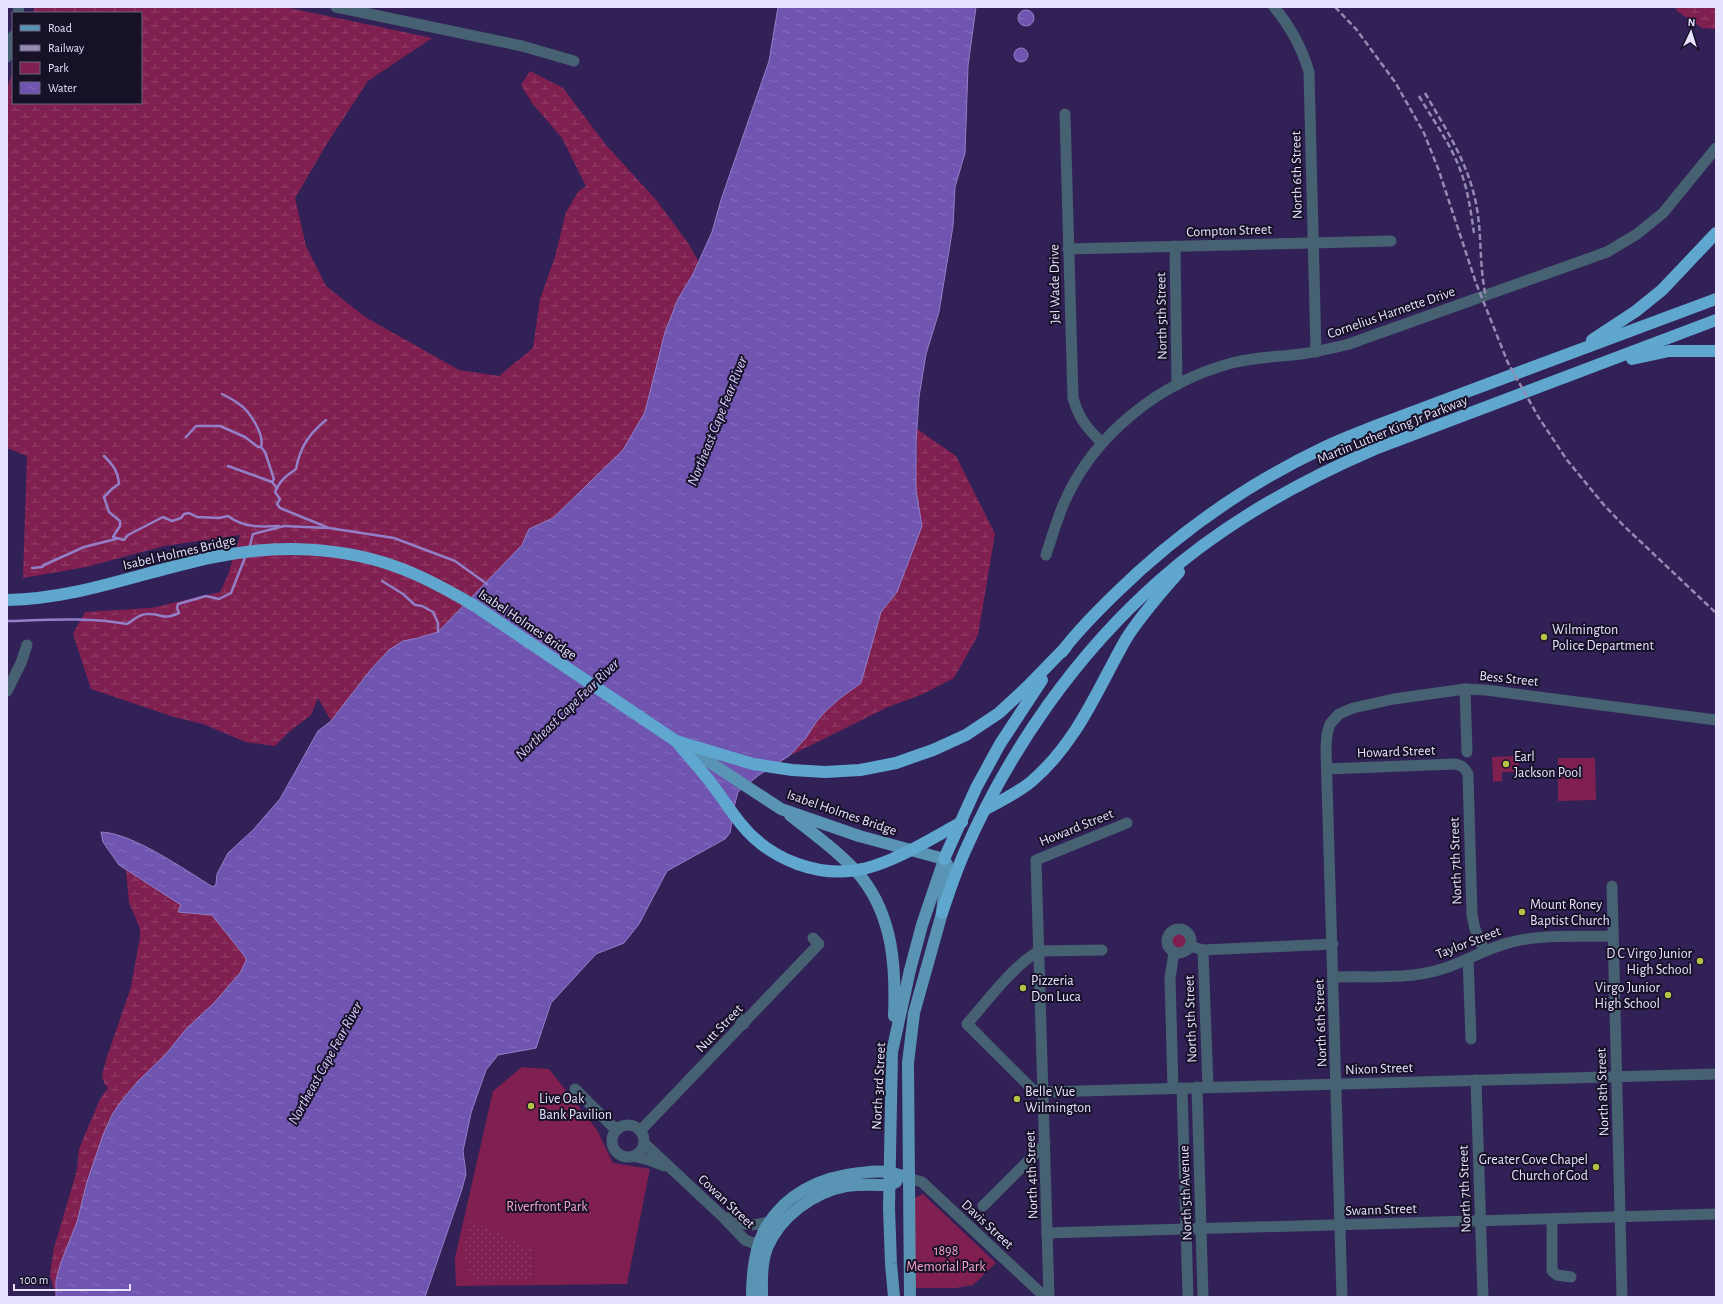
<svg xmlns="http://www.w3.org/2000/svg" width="1723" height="1304" font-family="'Alegreya Sans',sans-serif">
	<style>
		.green { fill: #802050 }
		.wetland { fill: url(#wetland-marsh) }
		.garden { fill: url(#garden-dots) }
		.water { fill: url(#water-ripples); stroke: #937fc7 }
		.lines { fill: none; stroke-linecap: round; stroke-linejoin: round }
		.stream { stroke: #937fc7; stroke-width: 2.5 }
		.minor { stroke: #466171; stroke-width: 11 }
		.major { stroke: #5994b4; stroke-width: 12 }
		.highway { stroke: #60a7cf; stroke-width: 12 }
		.rail { stroke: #958bb2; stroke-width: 2.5; stroke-dasharray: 6 3; stroke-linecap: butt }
		.poi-dot { fill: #b6c148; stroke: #171128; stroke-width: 1.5 }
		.labels { text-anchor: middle; stroke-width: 4; stroke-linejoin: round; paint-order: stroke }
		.street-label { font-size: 14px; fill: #e7e2fe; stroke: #171128 }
		.poi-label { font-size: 14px; fill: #e7e2fe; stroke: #171128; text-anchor: start }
		.park-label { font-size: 14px; fill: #f7a7c7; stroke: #171128 }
		.water-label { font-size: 15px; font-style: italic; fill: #d6cdfd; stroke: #171128 }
	</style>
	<defs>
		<pattern id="wetland-marsh" width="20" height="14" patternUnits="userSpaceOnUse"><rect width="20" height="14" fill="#802050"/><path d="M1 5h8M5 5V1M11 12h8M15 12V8" fill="none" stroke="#92406a"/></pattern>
		<pattern id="garden-dots" width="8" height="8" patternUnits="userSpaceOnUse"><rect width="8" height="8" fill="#802050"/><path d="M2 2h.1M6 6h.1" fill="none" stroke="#92406a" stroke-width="1.8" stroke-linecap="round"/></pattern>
		<pattern id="water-ripples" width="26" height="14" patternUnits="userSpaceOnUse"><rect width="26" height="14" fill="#6f55b0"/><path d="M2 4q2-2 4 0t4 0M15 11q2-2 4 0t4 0" fill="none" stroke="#846dbc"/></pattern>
	</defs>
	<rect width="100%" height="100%" fill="#312156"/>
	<!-- green -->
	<g class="green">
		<path d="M1517,754H1519V773L1517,772H1502V781L1493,782L1492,757L1517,756Z"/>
		<path d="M1558,758H1595L1596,800L1558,801Z"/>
		<circle cx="1179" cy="941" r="8"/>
		<path d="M522,1067L549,1069L597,1130L613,1163L650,1169L627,1284L456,1286L455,1258L493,1091Z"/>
		<path d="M923,1194L996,1263L973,1285L956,1288H915V1198Z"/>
	</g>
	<!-- wetland -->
	<g class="wetland">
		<path d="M35,7H285L432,38L368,81L328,142L295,198L306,246L326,286L365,317L459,370L499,376L533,348L540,299L555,257L566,212L578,192L586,186L562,138L532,103L521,85L530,71L563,88L606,145L657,201L688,243L699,262L678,299L665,332L645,412L623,450L553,518L529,529L522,545L438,632L418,638L403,641L389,650L372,668L331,721L318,698L311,715L290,731L275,746L246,742L203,724L174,717L91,689L73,634L85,612L151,608L220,592L228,575L240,535L164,546L86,567L23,578L27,456L7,448V88L13,71V103H141V13H33Z"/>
		<path d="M1675,7H1716V29L1702,28L1677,11Z"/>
		<path d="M917,429L956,456L995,534L978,635L954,678L923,694L888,707L789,756L806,738L816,722L825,712L839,699L861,683L881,612L897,592L922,526L916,490Z"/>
		<path d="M126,870L181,905L178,912L212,915L243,954L246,958V961L240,973L213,1004L186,1029L166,1054L138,1081L119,1104L112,1115L103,1135L87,1182L77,1222L61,1262L56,1296L50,1276L51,1266L54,1248L77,1170L79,1149L100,1099L108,1088L104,1083L102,1075L107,1057L131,987L140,937V928L129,903Z"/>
	</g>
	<!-- garden -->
	<path class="garden" d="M470,1221L533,1249V1279L472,1281L463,1254Z"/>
	<!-- water -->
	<g class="water">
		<path d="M778,7H976L968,66L965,153L955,187L953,226L939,312L926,354L919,397L916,443V490L922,526L897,592L881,612L861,683L839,699L825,712L816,722L806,738L789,756L759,775L738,792L734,807L730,833L725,839L667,871L639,924L624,943L596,954L551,1003L536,1048L498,1055L486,1070L471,1113L463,1151L466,1174L462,1189L425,1297H56V1280L61,1262L77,1222L87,1182L103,1135L112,1115L119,1104L138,1081L166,1054L186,1029L213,1004L240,973L246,961V958L243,954L212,915L178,912L181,905L119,865L103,842L101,832C133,833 185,870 213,887L216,884L217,874L228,853L253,830L280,799L318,731L331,721L372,668L389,650L403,641L418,638L438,632L522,545L529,529L553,518L623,450L645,412L665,332L678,299L693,274L712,232L721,200L769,61Z"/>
		<circle cx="1026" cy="18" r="8"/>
		<circle cx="1021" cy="55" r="7"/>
	</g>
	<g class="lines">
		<!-- stream -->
		<g class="stream">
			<path d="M222,394C228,397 234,400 239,404C249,410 265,435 261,447L265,452L274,479L272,482"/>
			<path d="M326,420C309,434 300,447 296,469C286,476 280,480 275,492L280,499L277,504L280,508L329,528L394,538L455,561L487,584"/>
			<path d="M186,437L196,426H220L245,437L258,447H261"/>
			<path d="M104,456C113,465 118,471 119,484L113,488L104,497L109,512L120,521V526L113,537L124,540L128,535L163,517L172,521L181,518L184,514L189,513L197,517L219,518L228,516C244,528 260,527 279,526"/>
			<path d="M228,466L272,482L277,488"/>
			<path d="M284,526L327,528"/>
			<path d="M249,549L253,534L284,526"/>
			<path d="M32,568L42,567L44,565L84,547L116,539"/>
			<path d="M382,581L403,594L415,605L422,606L433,612L438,623V632"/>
			<path d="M7,621C47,620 87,617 127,624C134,620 139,614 147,614C162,613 162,621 179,613L177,608L178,604L206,596L219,599L231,593L246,555"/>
		</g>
		<!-- minor -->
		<g class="minor">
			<path d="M336,7L522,46L574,61"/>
			<path d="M1274,7C1290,26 1302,48 1309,72L1316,352"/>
			<path d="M18,13L19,7"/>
			<path d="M7,57L13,36"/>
			<path d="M1065,114L1073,398C1079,419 1087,428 1102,443"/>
			<path d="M1175,246L1177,385"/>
			<path d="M1068,249L1391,241"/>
			<path d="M1046,555C1052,537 1057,519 1064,503C1094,434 1160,382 1232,363C1254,357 1278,357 1301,354C1317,352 1333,348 1349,344L1607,252L1637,234L1663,213L1716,148"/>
			<path d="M1465,689L1467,752"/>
			<path d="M7,691L21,663L27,645"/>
			<path d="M1327,769L1454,764C1462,765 1465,768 1468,774L1472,915L1475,929L1484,950"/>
			<path d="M1612,886L1622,1297"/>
			<circle cx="1179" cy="941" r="12"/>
			<path d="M1190,946L1203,950L1333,944"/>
			<path d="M1102,950L1039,951C1015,964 986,1002 967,1024L1033,1090L1043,1092L1716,1074"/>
			<path d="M1203,950L1208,1087"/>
			<path d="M1468,959L1471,1039"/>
			<path d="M1333,977C1368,976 1408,980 1442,969C1468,961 1489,946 1516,941C1547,934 1581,937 1613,936"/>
			<path d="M735,1014L744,1024"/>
			<path d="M1476,1080L1483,1297"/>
			<path d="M1197,1087L1203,1297"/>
			<path d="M1173,1088L1170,978L1174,952"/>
			<path d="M1182,1088L1188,1297"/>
			<path d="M575,1089L612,1126L618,1129"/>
			<circle cx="628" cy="1141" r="16"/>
			<path d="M640,1131L819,944L813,938"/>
			<path d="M644,1143L722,1216L745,1240L767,1248"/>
			<path d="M633,1156L649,1160L664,1166"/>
			<path d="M908,1178L922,1182L1045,1297"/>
			<path d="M983,1206L1045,1144"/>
			<path d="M727,1218C741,1226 755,1227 770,1221"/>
			<path d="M1552,1219V1271L1557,1275L1571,1277"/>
			<path d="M1047,1233L1716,1214"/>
			<path d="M1049,1297L1036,860L1127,823"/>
			<path d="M1342,1297L1326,749L1327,734L1330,724L1339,714L1353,708L1394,699L1465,689L1486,690L1716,720"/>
		</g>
		<!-- major -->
		<g class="major">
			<path d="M682,744L781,809L859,836L944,859L947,864L942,913L914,1013L908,1063L910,1297"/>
			<path d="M790,815C815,835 842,854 862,878C893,918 896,967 894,1016"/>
			<path d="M752,1297C752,1275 754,1251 764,1231C784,1194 820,1177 860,1173C869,1172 881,1170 891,1173C896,1174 902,1176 908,1178"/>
			<path d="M762,1297C762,1281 761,1264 767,1248C780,1217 813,1192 846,1186C860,1184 875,1185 889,1185L896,1182"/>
			<path d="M894,1297L891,1264L889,1208L892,1052L910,970L922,925L944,860"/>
		</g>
		<!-- highway -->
		<g class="highway">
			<path d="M1592,340L1636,311L1662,290L1716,233"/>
			<path d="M1632,359L1669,351H1716"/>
			<path d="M7,600C79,599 145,571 214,557C277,544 345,546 405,570C430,580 453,593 475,606L676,741L753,764L792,770L825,772L860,770L896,763L933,750L966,735L999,713L1027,687L1066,647"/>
			<path d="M1062,652C1077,631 1096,613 1115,594C1176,534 1247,484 1325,447C1341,439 1358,433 1375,426L1716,299"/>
			<path d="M676,741C685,752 694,762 703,773C717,789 728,808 741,824C770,860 821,880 867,868C900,859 932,838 962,822"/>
			<path d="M986,809C1001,801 1019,792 1032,781C1078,741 1097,690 1126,639C1141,615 1161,593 1179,572"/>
			<path d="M944,859L976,788L1000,744L1042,680"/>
			<path d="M942,913C949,892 956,871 965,851C1010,749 1076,654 1160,580C1223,524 1298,482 1375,449L1716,320"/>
		</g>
		<!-- rail -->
		<g class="rail">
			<path d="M1335,7L1356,29L1395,82L1424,133L1439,171L1476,283L1508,363L1539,418L1567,460L1604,505L1623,525L1716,613"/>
			<path d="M1425,93C1447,131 1470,166 1477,209C1482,238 1479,266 1486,297"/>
			<path d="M1419,96C1433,120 1452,146 1461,172C1468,191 1471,212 1474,233"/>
		</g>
	</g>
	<!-- markers -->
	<g class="poi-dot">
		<circle cx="1544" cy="637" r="4"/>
		<circle cx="1506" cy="764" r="4"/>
		<circle cx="1522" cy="912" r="4"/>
		<circle cx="1700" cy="961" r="4"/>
		<circle cx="1023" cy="988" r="4"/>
		<circle cx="1668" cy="995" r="4"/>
		<circle cx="1017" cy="1099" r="4"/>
		<circle cx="531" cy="1106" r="4"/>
		<circle cx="1596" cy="1167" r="4"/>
	</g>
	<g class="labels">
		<!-- street labels -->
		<g class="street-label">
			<text transform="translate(1296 175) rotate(-91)" y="5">North 6th Street</text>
			<text transform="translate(1229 230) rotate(-2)" y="5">Compton Street</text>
			<text transform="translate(1054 284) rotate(-91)" y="5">Jel Wade Drive</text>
			<text transform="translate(1391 312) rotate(-19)" y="5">Cornelius Harnette Drive</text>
			<text transform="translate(1161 316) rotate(-91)" y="5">North 5th Street</text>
			<text transform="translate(1392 429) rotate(-22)" y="5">Martin Luther King Jr Parkway</text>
			<text transform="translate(179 552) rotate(-13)" y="5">Isabel Holmes Bridge</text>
			<text transform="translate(528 624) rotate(34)" y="5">Isabel Holmes Bridge</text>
			<text transform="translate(1509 678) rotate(6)" y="5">Bess Street</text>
			<text transform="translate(1396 751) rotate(-2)" y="5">Howard Street</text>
			<text transform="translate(842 812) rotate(19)" y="5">Isabel Holmes Bridge</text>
			<text transform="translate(1076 827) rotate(-22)" y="5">Howard Street</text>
			<text transform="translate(1455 861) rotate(-92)" y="5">North 7th Street</text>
			<text transform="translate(1468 942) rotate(-21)" y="5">Taylor Street</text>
			<text transform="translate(1190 1019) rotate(-92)" y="5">North 5th Street</text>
			<text transform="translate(1320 1023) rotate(-92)" y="5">North 6th Street</text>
			<text transform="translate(719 1028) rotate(-46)" y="5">Nutt Street</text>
			<text transform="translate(1379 1068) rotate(-2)" y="5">Nixon Street</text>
			<text transform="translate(878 1086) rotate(-87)" y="5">North 3rd Street</text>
			<text transform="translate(1602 1092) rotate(-92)" y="5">North 8th Street</text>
			<text transform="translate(1031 1175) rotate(-92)" y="5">North 4th Street</text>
			<text transform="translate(1464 1189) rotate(-92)" y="5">North 7th Street</text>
			<text transform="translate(1185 1193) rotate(-92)" y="5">North 5th Avenue</text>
			<text transform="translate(727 1201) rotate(43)" y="5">Cowan Street</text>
			<text transform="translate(1381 1209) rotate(-2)" y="5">Swann Street</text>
			<text transform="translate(988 1224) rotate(43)" y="5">Davis Street</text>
		</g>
		<!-- poi labels -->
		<g class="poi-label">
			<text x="1552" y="634">Wilmington<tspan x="1552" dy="16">Police Department</tspan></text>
			<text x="1514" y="761">Earl<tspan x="1514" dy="16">Jackson Pool</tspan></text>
			<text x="1530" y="909">Mount Roney<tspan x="1530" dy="16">Baptist Church</tspan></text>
			<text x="1692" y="958" text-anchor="end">D C Virgo Junior<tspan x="1692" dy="16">High School</tspan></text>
			<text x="1031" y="985">Pizzeria<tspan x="1031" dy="16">Don Luca</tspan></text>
			<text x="1660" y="992" text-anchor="end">Virgo Junior<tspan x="1660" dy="16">High School</tspan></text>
			<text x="1025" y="1096">Belle Vue<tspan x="1025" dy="16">Wilmington</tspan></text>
			<text x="539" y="1103">Live Oak<tspan x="539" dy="16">Bank Pavilion</tspan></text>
			<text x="1588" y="1164" text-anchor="end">Greater Cove Chapel<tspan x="1588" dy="16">Church of God</tspan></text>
		</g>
		<!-- park labels -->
		<g class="park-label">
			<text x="547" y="1211">Riverfront Park</text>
			<text x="946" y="1255">1898<tspan x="946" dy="16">Memorial Park</tspan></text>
		</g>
		<!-- water labels -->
		<g class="water-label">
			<text transform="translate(717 421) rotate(-68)" y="5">Northeast Cape Fear River</text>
			<text transform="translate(567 709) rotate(-44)" y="5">Northeast Cape Fear River</text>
			<text transform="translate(325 1063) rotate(-61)" y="5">Northeast Cape Fear River</text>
		</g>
	</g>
	<!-- border -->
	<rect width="1723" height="1304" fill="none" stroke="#e7e2fe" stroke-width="16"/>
	<!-- legend -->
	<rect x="12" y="12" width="130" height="92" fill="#171128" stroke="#6a657e"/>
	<rect x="20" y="25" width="20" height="6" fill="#5994b4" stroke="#6a657e"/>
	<text x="48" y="32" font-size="12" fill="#e7e2fe">Road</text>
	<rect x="20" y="45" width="20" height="6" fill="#958bb2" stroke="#6a657e"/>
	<text x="48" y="52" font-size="12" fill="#e7e2fe">Railway</text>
	<rect x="20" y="62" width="20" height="12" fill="#802050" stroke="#6a657e"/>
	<text x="48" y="72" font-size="12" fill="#e7e2fe">Park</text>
	<rect x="20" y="82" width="20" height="12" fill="url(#water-ripples)" stroke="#6a657e"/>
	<text x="48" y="92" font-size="12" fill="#e7e2fe">Water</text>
	<!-- north arrow -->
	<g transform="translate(1691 32) rotate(4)" stroke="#171128" stroke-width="3" paint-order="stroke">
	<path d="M0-3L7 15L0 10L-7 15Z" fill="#e7e2fe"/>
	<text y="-6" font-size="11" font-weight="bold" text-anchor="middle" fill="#e7e2fe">N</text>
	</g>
	<!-- scale -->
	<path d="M14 1284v6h116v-6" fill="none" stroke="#e7e2fe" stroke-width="2"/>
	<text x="20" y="1284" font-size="12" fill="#e7e2fe" stroke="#171128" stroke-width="3" paint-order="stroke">100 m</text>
</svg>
